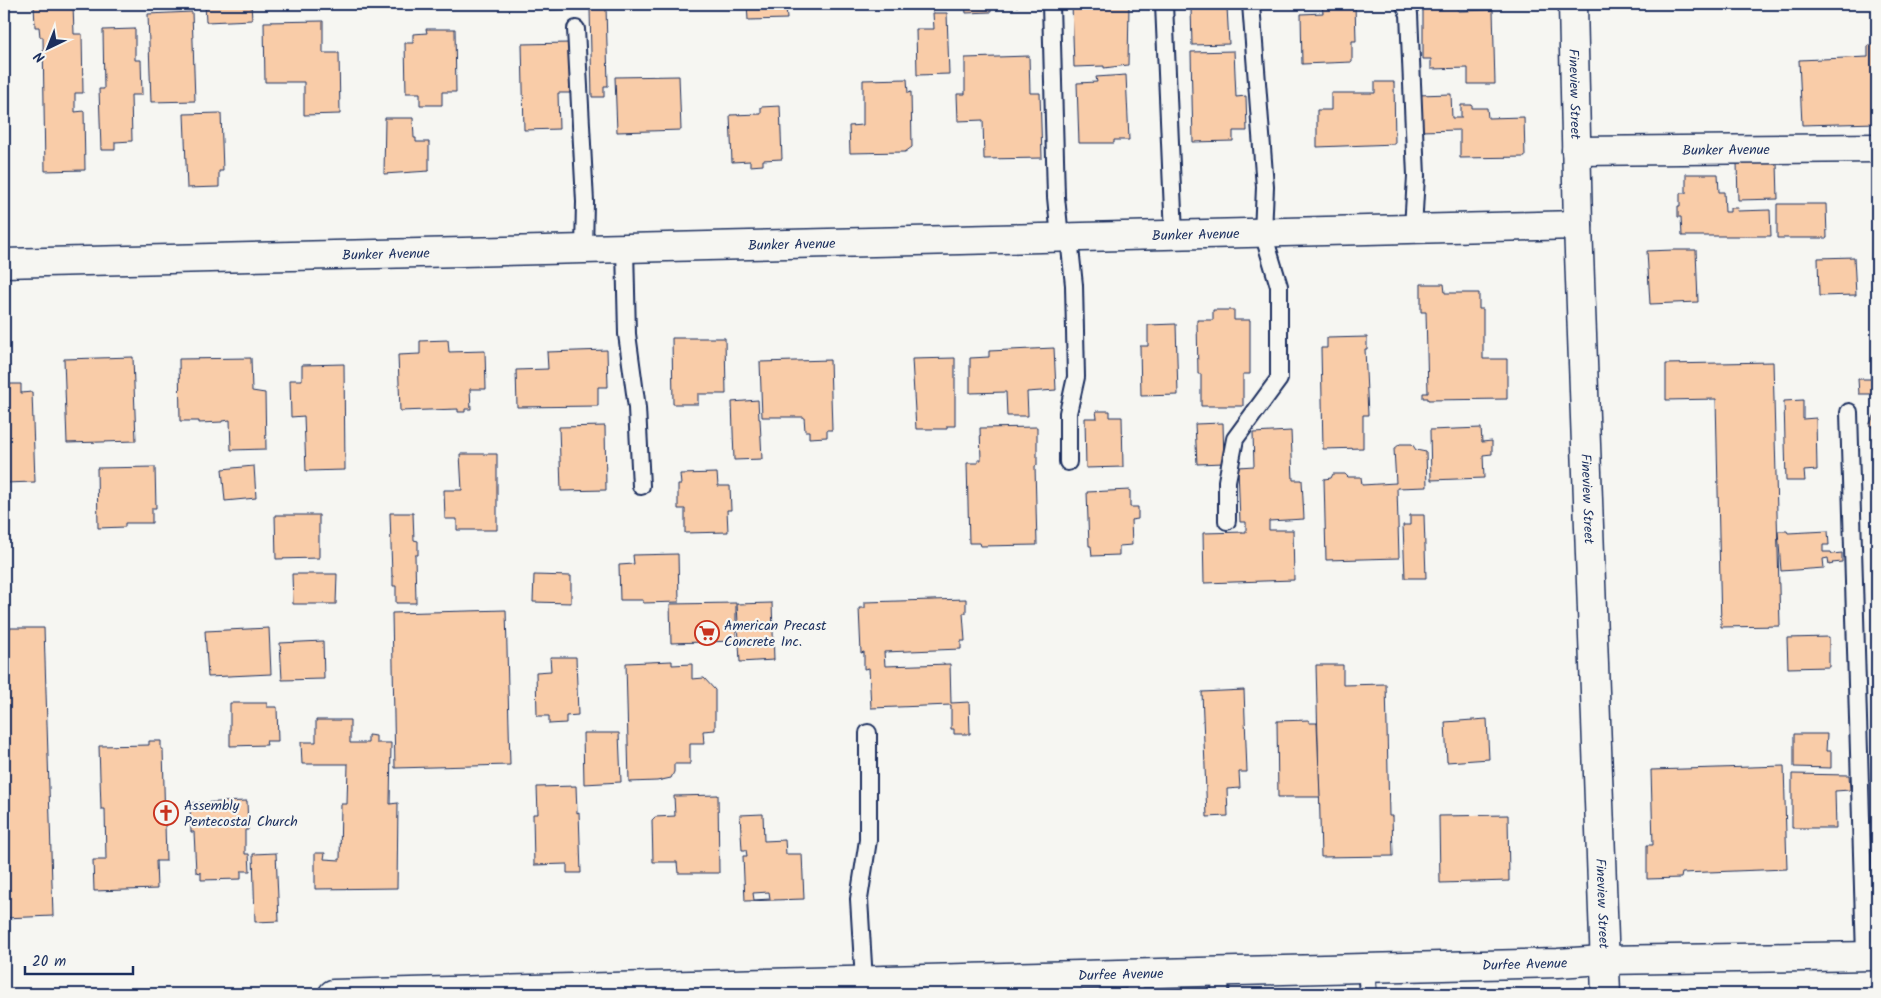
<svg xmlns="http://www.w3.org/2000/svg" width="1881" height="998" font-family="Kalam,sans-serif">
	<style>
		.building { fill: #f9cca8; stroke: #1b2f5e; fill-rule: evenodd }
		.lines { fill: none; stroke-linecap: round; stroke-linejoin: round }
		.lane-casing { stroke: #1b2f5e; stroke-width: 20 }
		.street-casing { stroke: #1b2f5e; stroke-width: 31 }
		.secondary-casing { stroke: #1b2f5e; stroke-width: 31 }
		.lane { stroke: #f6f6f2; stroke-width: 16 }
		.street { stroke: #f6f6f2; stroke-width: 28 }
		.secondary { stroke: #f6f6f2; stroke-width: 28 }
		.labels { text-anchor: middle; stroke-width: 4.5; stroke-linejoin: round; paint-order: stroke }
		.street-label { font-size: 14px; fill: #1b2f5e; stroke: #f6f6f2 }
		.poi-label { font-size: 14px; fill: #1b2f5e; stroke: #f6f6f2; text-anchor: start }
	</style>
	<rect width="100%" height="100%" fill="#f6f6f2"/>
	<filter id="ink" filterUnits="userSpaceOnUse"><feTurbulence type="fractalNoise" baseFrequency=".02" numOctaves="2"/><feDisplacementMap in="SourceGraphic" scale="10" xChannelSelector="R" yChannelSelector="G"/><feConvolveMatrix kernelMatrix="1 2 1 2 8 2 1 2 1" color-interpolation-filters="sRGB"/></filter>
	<g filter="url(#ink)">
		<!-- building -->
		<g class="building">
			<path d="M34,4H73L74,34H82L83,93H75V112L84,111L85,170L45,171L43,37H40L39,27H35Z"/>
			<path d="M205,4H251L252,20L206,22Z"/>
			<path d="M549,4H597V6H606L608,86H604V97H592L590,9L549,10Z"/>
			<path d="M747,4H802V6H786L787,19L748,20Z"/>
			<path d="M965,4H1018V6L991,7V12L966,13Z"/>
			<path d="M1072,4H1129L1128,65L1104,68V66L1074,67Z"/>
			<path d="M1322,4H1355L1356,41H1352V62L1302,64L1301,14L1323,13Z"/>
			<path d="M1415,4H1457L1458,11L1493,10L1495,84H1468V68L1431,69V59H1423V9H1415Z"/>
			<path d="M1227,7L1229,44L1192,45L1191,8Z"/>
			<path d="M192,12L195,101L151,102L148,14Z"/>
			<path d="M933,13H947L949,74L917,75L916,29H934Z"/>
			<path d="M323,21V53H339L340,114L304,115V82H265L264,22Z"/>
			<path d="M135,29V60H141L142,95H131L132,141L115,142V150H101L99,89H104L103,30Z"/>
			<path d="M426,29H455L456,92H442V105H420V93H406L405,43H413V34L427,33Z"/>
			<path d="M568,43L570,93H558L559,129L524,130L522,44Z"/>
			<path d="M1868,45H1877V123L1802,125L1799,60L1868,57Z"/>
			<path d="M1234,51L1236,97L1246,96L1247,131H1233V141L1193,142L1191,52Z"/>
			<path d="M1029,56L1030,93H1040L1042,158L984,159L983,120L958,121L957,94H965V58Z"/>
			<path d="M1126,75L1129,140H1114V143H1079L1077,83L1097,82L1096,77Z"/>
			<path d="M679,76L681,130L617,132L615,77Z"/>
			<path d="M907,79L908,93L911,92L912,147L905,152L850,153L849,126L863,125V80Z"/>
			<path d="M1375,82H1394L1395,144L1317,147V110H1331V93H1375Z"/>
			<path d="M1451,94L1452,118H1461V105H1472V108H1487L1488,118L1524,117L1525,157L1460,158V130L1419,131L1418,95Z"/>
			<path d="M780,106L782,159L763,160V165L750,166V161L732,162L730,115L761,114V107Z"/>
			<path d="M221,113L223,171H219V187L187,188L184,114Z"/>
			<path d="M385,118H413L414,138H416V142H429V171L384,174Z"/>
			<path d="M1737,163H1777L1778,199L1738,200Z"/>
			<path d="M1686,174H1718L1719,192H1724L1725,212H1730V208H1738L1737,211L1770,210L1771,236H1682L1681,217H1678V206H1680V193H1686Z"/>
			<path d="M1777,204H1826L1827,238H1777Z"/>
			<path d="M1674,250H1696L1698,302L1650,304L1647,251Z"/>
			<path d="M1854,257L1856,295L1819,296L1818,258Z"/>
			<path d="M1421,284H1444L1445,293H1479V309H1483V359H1507V399L1428,400V398H1423V393H1428L1426,312H1421Z"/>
			<path d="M1213,310H1234V320H1250V374H1243V406H1201V374H1198L1197,320H1213Z"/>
			<path d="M1176,324L1178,395L1141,396L1140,346H1148V325Z"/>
			<path d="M1367,337V349H1365L1368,415H1363V448L1323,449L1321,348H1327V338Z"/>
			<path d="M672,338H725L726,394H698V404H673Z"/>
			<path d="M448,340L449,352L485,351L486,389H470L471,409H465V412H458V409L400,411L398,355L420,354V341Z"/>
			<path d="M1054,348L1056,390L1027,392L1028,416H1007L1006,392L970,393V358L989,357V351Z"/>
			<path d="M607,350L608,387H598V406L517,407L516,370L548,369L547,352Z"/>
			<path d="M133,357L136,441L67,443L64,359Z"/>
			<path d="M251,358L252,391L265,393L266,449L231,450L230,420L222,421V422L199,423V421H180L179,359Z"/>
			<path d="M955,358V426H947V429H916L912,359Z"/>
			<path d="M830,360L832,430H827V437L809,438V431H805L804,417H762L760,362Z"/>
			<path d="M1877,360V394H1859L1858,379H1871V361Z"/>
			<path d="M1773,362L1780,626L1721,627L1716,399L1666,400V364Z"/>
			<path d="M344,364L345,470L306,471L304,416L291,417L290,380H302V365Z"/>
			<path d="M4,384H21V393L32,392L35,482L4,483Z"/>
			<path d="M758,400L759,419H760L762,459L734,460L732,402Z"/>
			<path d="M1803,400V419L1816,418L1817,470L1804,471L1805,481H1786L1784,401Z"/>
			<path d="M1096,411H1110V417H1122L1123,467L1086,468L1085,418H1097Z"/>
			<path d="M1877,411V431L1869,425Z"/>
			<path d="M1223,423L1224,463L1197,464L1195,424Z"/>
			<path d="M605,426L606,490L561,491L559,427Z"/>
			<path d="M1037,427V465L1035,466L1037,545L981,546L980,543H969L967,463H978V460H981L980,428Z"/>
			<path d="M1481,428L1482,442L1492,441V454L1483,455L1484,478L1431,480L1430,430Z"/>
			<path d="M1291,431L1293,480H1302L1304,519L1269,521V530H1293L1294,580L1204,583L1203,533L1246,532V522H1240L1238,467L1254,466L1253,433Z"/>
			<path d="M1400,444H1412L1416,450L1426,452L1427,487L1397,488L1399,558L1326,560L1324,479L1331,478L1333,474H1345L1348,477H1361L1362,485L1396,483L1394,449Z"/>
			<path d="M460,454H497V530H457V519H445L444,490H462Z"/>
			<path d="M254,466L256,498L225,501L222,469Z"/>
			<path d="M155,467L156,508H152V523H125V527L98,528L97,468Z"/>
			<path d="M717,473L718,486H730L731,510H727L728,532L685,533V509H678V485H681L680,474Z"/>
			<path d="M1130,490V507H1138V519L1131,520L1132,545L1119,546V555L1092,556L1091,546H1089L1087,492Z"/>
			<path d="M390,513H413L414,540L418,541V555H415L416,603H396V586H393V576H392Z"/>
			<path d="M275,515H319V558L276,559Z"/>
			<path d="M1410,515H1424L1426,578H1405L1403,525H1410Z"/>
			<path d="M1778,531H1787L1788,533L1828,531L1829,545H1823V552H1831L1832,554L1842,553V562L1832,563L1833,564L1829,565L1828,558L1823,559L1824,568L1781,571Z"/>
			<path d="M678,554L679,602L643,603V600H620L619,565L634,564L633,555Z"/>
			<path d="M292,574H337L336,604H293Z"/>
			<path d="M534,575L571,576V603L533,602Z"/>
			<path d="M966,599V613H963L965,641H961V649L884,652L885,666L950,664L951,703L969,702L970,734H954V729H951V705L871,708L869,668L864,669V652L861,653L859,608H865V602Z"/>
			<path d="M736,603V641L671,643L670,604Z"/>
			<path d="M772,603L774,660L740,662L737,604Z"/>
			<path d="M506,610L510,765L395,768L392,613Z"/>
			<path d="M4,628H44L53,916L4,918Z"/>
			<path d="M269,628L271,674L208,677L205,631Z"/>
			<path d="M1829,637V667L1788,668L1787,638Z"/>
			<path d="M323,641L324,679L282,680L280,643Z"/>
			<path d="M550,657H576L578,715L566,716V723L549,724V716H537L536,672L551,671Z"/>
			<path d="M672,661V665L692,664V679L704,678L715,690V730L703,731L704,744H690V764H674V772L671,778L657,781L629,782L626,663Z"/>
			<path d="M1316,665H1343V685L1386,684L1389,816H1392L1393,856L1321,857Z"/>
			<path d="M1244,690L1247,772H1239L1240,788L1227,789L1228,816L1207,817L1202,692Z"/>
			<path d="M230,703H267V707H277L278,741H266L267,745L230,746Z"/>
			<path d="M1487,719L1489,759L1447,762L1445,722Z"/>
			<path d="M316,720H350V743H368V735L376,736V743H391L390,804L398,803L397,888L315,889V853H325L324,859L340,860L341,804H347L348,764H302L301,742H316Z"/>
			<path d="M1309,720V723H1317L1320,797H1278L1277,721Z"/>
			<path d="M583,733H619L621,782L584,784Z"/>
			<path d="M1794,734H1827L1826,751H1831V768L1794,767Z"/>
			<path d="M149,741H161V749H163L166,861H156L157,889L94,891L93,860H106L105,809H101L99,746L149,745Z"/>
			<path d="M1784,766L1787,869L1682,873L1681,878L1647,879V845H1653L1651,770Z"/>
			<path d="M1792,774L1849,775L1850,790L1835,791L1836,828H1792Z"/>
			<path d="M576,786L577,813L579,812L581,873H567V864L534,865L533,814H538L537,787Z"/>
			<path d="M718,795L719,873H678L677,862H653L652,820L655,817L675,816L674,796Z"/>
			<path d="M247,801L248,830H245V854H249L250,871H241V879L201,880V873L196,872L194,832H191L190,803Z"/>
			<path d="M763,814L764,841L785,840L786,854H802L804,899L745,901L743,856H747L746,850H742L740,815ZM769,892L770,899L754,900L753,893Z"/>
			<path d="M1508,815L1509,881L1440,883L1439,816Z"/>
			<path d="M276,853L279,921L255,922L253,854Z"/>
		</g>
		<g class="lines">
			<defs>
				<g id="lane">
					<path d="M1051,4L1056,197L1060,238"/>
					<path d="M1164,4L1174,235"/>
					<path d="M1404,4L1409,14L1416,176L1413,229"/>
					<path d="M576,29L585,202L584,249"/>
					<path d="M625,248L627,334L637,408L641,486"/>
					<path d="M1849,412L1865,956"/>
					<path d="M1068,462V413L1076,377L1074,285L1069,238"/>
					<path d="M1227,521V481L1235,439L1279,379V286L1263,233L1265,187L1251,4"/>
					<path d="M1366,968L1368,994"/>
					<path d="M864,981L859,899L868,840V733"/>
					<path d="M1134,994L1136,974"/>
					<path d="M1220,994L1221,971"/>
				</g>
				<g id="street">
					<path id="s1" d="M1576,151L1877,148"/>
					<path id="s2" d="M4,263L1578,225"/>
				</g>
				<g id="secondary">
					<path id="s3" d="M1573,4L1578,225L1606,994"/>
					<path id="s4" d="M333,994L1558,963L1603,960L1877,956"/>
				</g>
			</defs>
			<!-- lane casing -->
			<use href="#lane" class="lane-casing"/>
			<!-- street casing -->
			<use href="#street" class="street-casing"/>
			<!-- secondary casing -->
			<use href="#secondary" class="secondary-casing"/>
			<!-- lane -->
			<use href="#lane" class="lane"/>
			<!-- street -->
			<use href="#street" class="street"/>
			<!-- secondary -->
			<use href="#secondary" class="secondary"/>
		</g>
	</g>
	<!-- icons -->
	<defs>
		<symbol id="supermarket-ring" viewBox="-11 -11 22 22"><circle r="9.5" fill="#f6f6f2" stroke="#c8321e" stroke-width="1.5"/><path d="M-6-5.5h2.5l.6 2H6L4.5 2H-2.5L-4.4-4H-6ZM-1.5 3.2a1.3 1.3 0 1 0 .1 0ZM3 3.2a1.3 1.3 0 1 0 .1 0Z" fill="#c8321e"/></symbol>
		<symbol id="church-ring" viewBox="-11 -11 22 22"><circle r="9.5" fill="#f6f6f2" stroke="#c8321e" stroke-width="1.5"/><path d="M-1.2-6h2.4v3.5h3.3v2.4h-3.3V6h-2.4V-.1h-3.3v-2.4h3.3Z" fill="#c8321e"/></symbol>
	</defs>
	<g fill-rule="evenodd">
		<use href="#supermarket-ring" x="693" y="619" width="28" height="28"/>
		<use href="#church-ring" x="152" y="799" width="28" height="28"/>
	</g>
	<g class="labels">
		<!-- street labels -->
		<g class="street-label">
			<text dy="5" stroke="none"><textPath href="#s3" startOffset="90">Fineview Street</textPath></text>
			<text dy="5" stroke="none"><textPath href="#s1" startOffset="150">Bunker Avenue</textPath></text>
			<text dy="5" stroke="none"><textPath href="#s2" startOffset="1192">Bunker Avenue</textPath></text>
			<text dy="5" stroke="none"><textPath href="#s2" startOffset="788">Bunker Avenue</textPath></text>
			<text dy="5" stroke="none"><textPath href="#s2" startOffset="382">Bunker Avenue</textPath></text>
			<text dy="5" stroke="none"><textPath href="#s3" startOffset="495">Fineview Street</textPath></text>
			<text dy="5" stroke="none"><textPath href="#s3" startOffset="900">Fineview Street</textPath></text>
			<text dy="5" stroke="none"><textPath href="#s4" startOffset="1192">Durfee Avenue</textPath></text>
			<text dy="5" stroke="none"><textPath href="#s4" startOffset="788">Durfee Avenue</textPath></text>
		</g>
		<!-- poi labels -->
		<g class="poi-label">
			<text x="724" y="630">American Precast<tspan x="724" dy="16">Concrete Inc.</tspan></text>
			<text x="184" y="810">Assembly<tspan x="184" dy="16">Pentecostal Church</tspan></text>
		</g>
	</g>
	<!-- margin -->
	<rect width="1881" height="998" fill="none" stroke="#f6f6f2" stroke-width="20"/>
	<rect x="10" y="10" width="1861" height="978" fill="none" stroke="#1b2f5e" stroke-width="2" filter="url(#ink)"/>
	<!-- north arrow -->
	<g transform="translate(48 48) rotate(223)" stroke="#f6f6f2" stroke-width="4" paint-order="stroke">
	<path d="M0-4L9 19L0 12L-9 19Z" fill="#1b2f5e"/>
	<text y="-8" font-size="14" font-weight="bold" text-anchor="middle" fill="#1b2f5e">N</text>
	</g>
	<!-- scale -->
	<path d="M25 966v8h108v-8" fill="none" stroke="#1b2f5e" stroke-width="2.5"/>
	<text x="32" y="966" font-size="15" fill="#1b2f5e" stroke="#f6f6f2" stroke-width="4" paint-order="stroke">20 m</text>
</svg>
